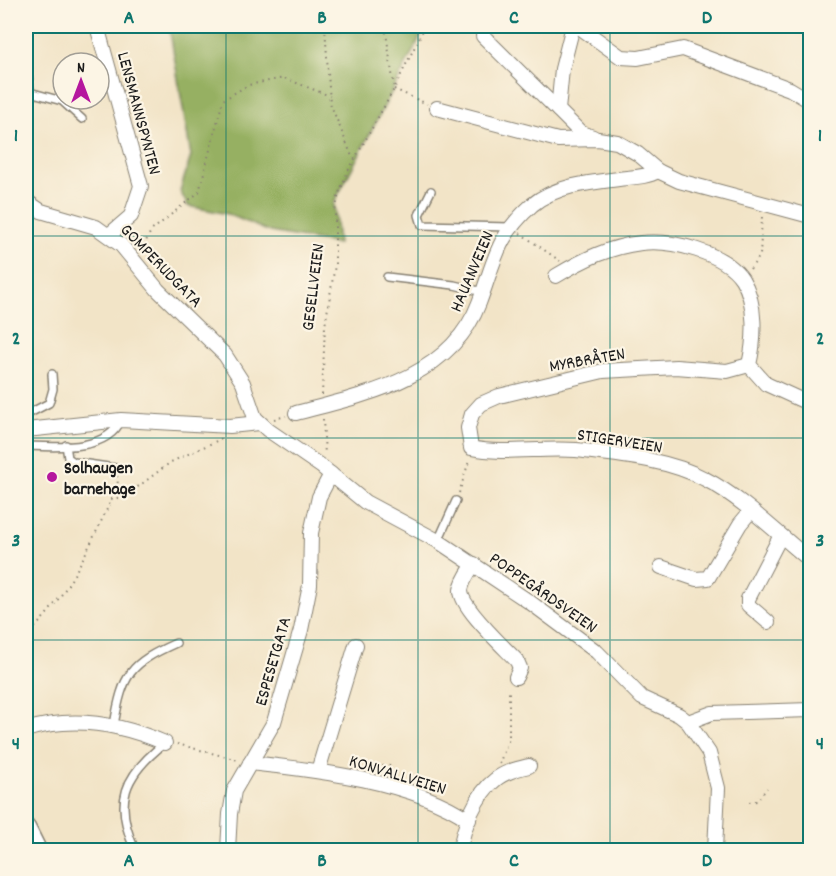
<svg xmlns="http://www.w3.org/2000/svg" width="836" height="876" font-family="Dekko,sans-serif">
	<style>
		.forest { fill: #96b062; stroke: #59663f; stroke-width: 1.5 }
		.lines { fill: none; stroke-linecap: round; stroke-linejoin: round }
		.service-casing { stroke: #878072; stroke-width: 10 }
		.minor-casing { stroke: #878072; stroke-width: 16 }
		.secondary-casing { stroke: #878072; stroke-width: 21 }
		.path { stroke: #878072; stroke-width: 2; stroke-dasharray: 1.5 4.5; stroke-linecap: butt }
		.service { stroke: #fff; stroke-width: 7 }
		.minor { stroke: #fff; stroke-width: 14 }
		.secondary { stroke: #fff; stroke-width: 18 }
		.grid { fill: none; stroke: #0f766e; stroke-width: 1.5; stroke-opacity: 0.55 }
		.poi-dot { fill: #b5179e; stroke: #fcf5e5; stroke-width: 2 }
		.labels { text-anchor: middle; stroke-width: 4.5; stroke-linejoin: round; paint-order: stroke }
		.street-label { font-size: 18px; fill: #1c1c1c; stroke: #fcf5e5 }
		.poi-label { font-size: 18px; font-weight: bold; fill: #1c1c1c; stroke: #fcf5e5; text-anchor: start }
		.neatline { fill: none; stroke: #0f766e; stroke-width: 2 }
		.grid-label { font-size: 20px; text-anchor: middle; font-weight: bold; fill: #0f766e }
	</style>
	<rect width="100%" height="100%" fill="#fcf5e5"/>
	<filter id="ink" filterUnits="userSpaceOnUse"><feTurbulence type="fractalNoise" baseFrequency=".0167" numOctaves="2"/><feDisplacementMap in="SourceGraphic" scale="12" xChannelSelector="R" yChannelSelector="G"/><feConvolveMatrix kernelMatrix="1 2 1 2 8 2 1 2 1" color-interpolation-filters="sRGB"/></filter>
	<filter id="wash" filterUnits="userSpaceOnUse"><feTurbulence type="fractalNoise" baseFrequency=".008" numOctaves="4" result="noise"/><feDisplacementMap in="SourceGraphic" scale="24" xChannelSelector="R" yChannelSelector="G"/><feGaussianBlur stdDeviation="1.35" result="paint"/><feColorMatrix in="noise" values="0 0 0 0 0 0 0 0 0 0 0 0 0 0 0 0 0 1.4 0 .05"/><feComposite in="paint" operator="in"/></filter>
	<g filter="url(#wash)">
		<rect width="100%" height="100%" fill="#f2e4c7"/>
		<!-- forest -->
		<path class="forest" d="M169,26H426L334,203L338,244L270,232L228,214L188,206L180,191L191,156Z"/>
	</g>
	<g filter="url(#ink)">
		<g class="lines">
			<defs>
				<g id="service">
					<path d="M26,59L30,91"/>
					<path d="M26,91L62,101L82,119"/>
					<path d="M431,191L419,215L422,225L510,227"/>
					<path d="M387,277L454,285L483,292"/>
					<path d="M26,415L49,403L53,389L52,374"/>
					<path d="M66,445L68,458L74,462L115,468"/>
					<path d="M26,446C56,447 107,452 121,420"/>
					<path d="M438,541L456,501"/>
					<path d="M114,725C123,674 129,664 176,643"/>
					<path d="M135,850C113,802 124,775 165,743"/>
				</g>
				<g id="minor">
					<path d="M97,26L141,186L131,216L109,235"/>
					<path d="M573,26L562,69L558,110L581,133L593,137"/>
					<path d="M578,26L621,57L638,58L683,49L790,89L810,101"/>
					<path d="M483,36L558,110"/>
					<path d="M437,108L558,140L598,139L617,142L638,154L658,171L679,181L810,216"/>
					<path d="M26,201L41,211L96,227L121,245L158,290L225,355L243,383L255,418L268,430L322,467L365,502L438,541L531,603L597,652L642,698L679,715L688,722L709,753L718,788L715,850"/>
					<path d="M556,276C584,259 609,247 641,243C671,239 725,253 742,279C757,303 755,339 749,365L766,384L810,404"/>
					<path d="M749,365L727,371L676,367L603,371L499,396L481,404L472,414L468,428L471,448C505,455 541,447 576,450C618,455 668,459 705,479C741,497 779,535 810,560"/>
					<path d="M296,413C365,395 451,378 479,303C495,261 496,237 532,205C557,184 596,182 627,178C638,177 649,176 658,171"/>
					<path d="M26,430L121,420L230,426L259,423"/>
					<path d="M474,564C469,572 462,581 461,590C460,607 504,647 517,661L520,668L516,677"/>
					<path d="M661,567L696,579L708,578L740,524L750,512"/>
					<path d="M768,622L748,605V599L780,537"/>
					<path d="M688,722L712,713L810,710"/>
					<path d="M26,730C73,715 121,724 165,743"/>
					<path d="M250,763C317,770 413,781 469,820"/>
					<path d="M318,771L356,645"/>
					<path d="M228,850L230,814L234,791L274,722L301,630L310,585L311,533L319,497L331,474"/>
					<path d="M460,850C463,828 476,794 495,780C504,772 517,769 529,766"/>
				</g>
				<path id="secondary" d="M26,828L37,850"/>
			</defs>
			<!-- service casing -->
			<use href="#service" class="service-casing"/>
			<!-- minor casing -->
			<use href="#minor" class="minor-casing"/>
			<!-- secondary casing -->
			<use href="#secondary" class="secondary-casing"/>
			<!-- path -->
			<g class="path">
				<path d="M325,26L330,103L353,159"/>
				<path d="M385,26L394,86"/>
				<path d="M394,89L427,104"/>
				<path d="M520,233L560,261"/>
				<path d="M141,251L151,231L199,192L223,100L248,85L284,78L330,96"/>
				<path d="M750,269L760,256L762,216"/>
				<path d="M322,395L325,326L335,265V211L339,193L348,171L394,89L425,26"/>
				<path d="M274,419L286,416"/>
				<path d="M323,419L325,455"/>
				<path d="M459,493L469,461"/>
				<path d="M111,500L127,495L171,462L225,437"/>
				<path d="M26,636C71,595 92,539 118,486L117,475"/>
				<path d="M177,744L238,760"/>
				<path d="M499,764L509,739V688"/>
				<path d="M379,771L383,766H389L390,761"/>
				<path d="M749,802L757,801L767,788"/>
			</g>
			<!-- service -->
			<use href="#service" class="service"/>
			<!-- minor -->
			<use href="#minor" class="minor"/>
			<!-- secondary -->
			<use href="#secondary" class="secondary"/>
		</g>
	</g>
	<!-- grid -->
	<path class="grid" d="M226,26V850M418,26V850M610,26V850M26,236H810M26,438H810M26,640H810"/>
	<!-- markers -->
	<circle class="poi-dot" cx="52" cy="477" r="6"/>
	<g class="labels">
		<!-- street labels -->
		<g class="street-label">
			<text transform="translate(140 113) rotate(75)" y="6">LENSMANNSPYNTEN</text>
			<text transform="translate(162 265) rotate(46)" y="6">GOMPERUDGATA</text>
			<text transform="translate(471 271) rotate(-67)" y="6">HAUANVEIEN</text>
			<text transform="translate(312 287) rotate(-83)" y="6">GESELLVEIEN</text>
			<text transform="translate(587 359) rotate(-10)" y="6">MYRBRÅTEN</text>
			<text transform="translate(620 440) rotate(9)" y="6">STIGERVEIEN</text>
			<text transform="translate(544 592) rotate(35)" y="6">POPPEGÅRDSVEIEN</text>
			<text transform="translate(272 661) rotate(-74)" y="6">ESPESETGATA</text>
			<text transform="translate(398 774) rotate(17)" y="6">KONVALLVEIEN</text>
		</g>
		<!-- poi labels -->
		<g class="poi-label">
			<text x="64" y="473">Solhaugen<tspan x="64" dy="21">barnehage</tspan></text>
		</g>
	</g>
	<!-- margin -->
	<rect width="836" height="876" fill="none" stroke="#fcf5e5" stroke-width="66"/>
	<!-- north arrow -->
	<g transform="translate(81 81)"><circle r="28" fill="#fcf5e5" stroke="#a29e95" stroke-width="1.5"/>
	<path d="M0-4.5L10 22L0 15L-10 22Z" fill="#b5179e"/>
	<text y="-9" font-size="16" font-weight="bold" text-anchor="middle" fill="#1c1c1c">N</text>
	</g>
	<rect x="33" y="33" width="770" height="810" class="neatline"/>
	<g class="grid-label">
		<text x="129" y="23">A</text>
		<text x="322" y="23">B</text>
		<text x="514" y="23">C</text>
		<text x="707" y="23">D</text>
		<text x="16" y="141">1</text>
		<text x="820" y="141">1</text>
		<text x="16" y="344">2</text>
		<text x="820" y="344">2</text>
		<text x="16" y="546">3</text>
		<text x="820" y="546">3</text>
		<text x="16" y="749">4</text>
		<text x="820" y="749">4</text>
		<text x="129" y="866">A</text>
		<text x="322" y="866">B</text>
		<text x="514" y="866">C</text>
		<text x="707" y="866">D</text>
	</g>
</svg>
